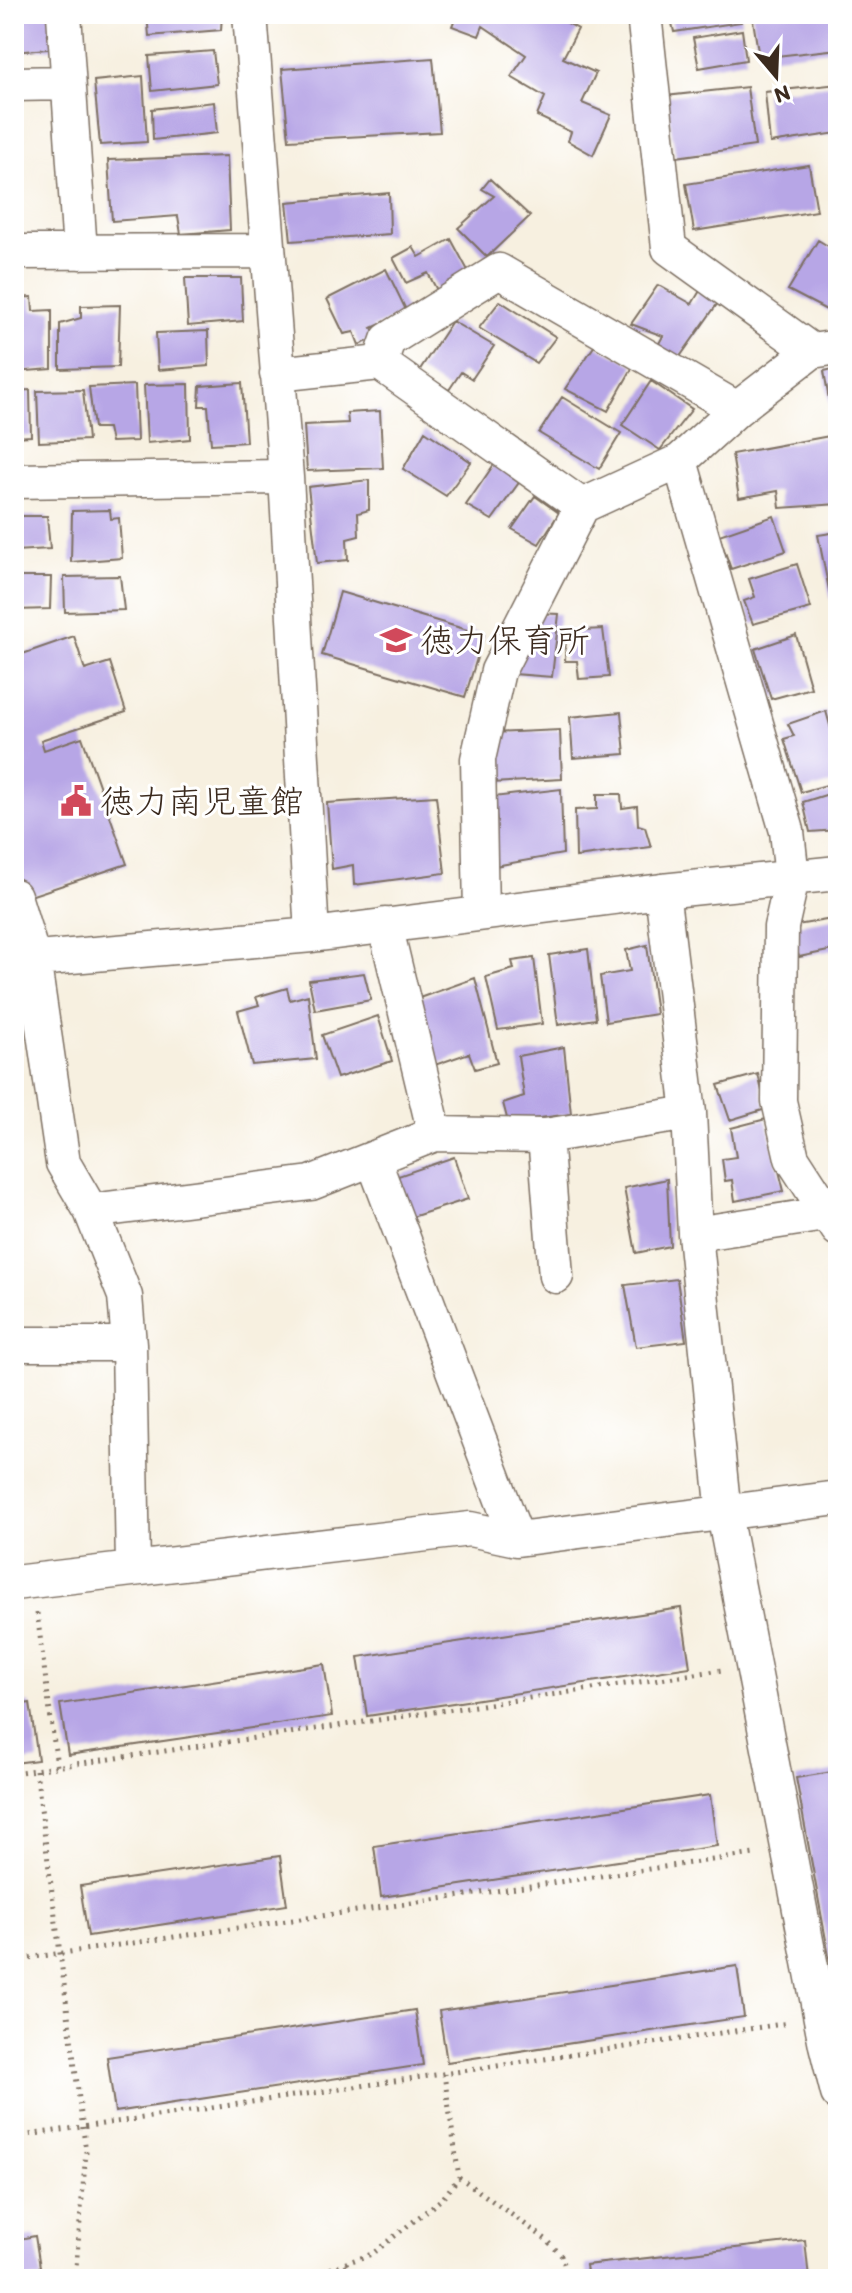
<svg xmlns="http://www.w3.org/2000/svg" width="852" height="2293" font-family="Itim,'Klee One',sans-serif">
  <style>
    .building { fill: #b7a6e6 }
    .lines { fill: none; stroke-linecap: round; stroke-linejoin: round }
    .minor-casing { stroke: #7d6f62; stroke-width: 37 }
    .path { stroke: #7d6f62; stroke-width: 5; stroke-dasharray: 2 6; stroke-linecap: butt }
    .minor { stroke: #fff; stroke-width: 34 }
    .labels { text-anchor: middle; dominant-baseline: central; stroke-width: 6; stroke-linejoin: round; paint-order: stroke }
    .poi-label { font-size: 34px; fill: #3b2a1e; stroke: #fff; text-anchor: start }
  </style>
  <rect width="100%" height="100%" fill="#fff"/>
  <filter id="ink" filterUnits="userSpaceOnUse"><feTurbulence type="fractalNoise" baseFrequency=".0125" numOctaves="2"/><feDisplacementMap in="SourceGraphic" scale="16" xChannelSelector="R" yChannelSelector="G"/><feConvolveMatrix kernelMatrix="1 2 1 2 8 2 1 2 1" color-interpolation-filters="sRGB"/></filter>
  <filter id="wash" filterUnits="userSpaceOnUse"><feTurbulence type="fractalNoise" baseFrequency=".006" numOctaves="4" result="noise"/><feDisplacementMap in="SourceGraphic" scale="32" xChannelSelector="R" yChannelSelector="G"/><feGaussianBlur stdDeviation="1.8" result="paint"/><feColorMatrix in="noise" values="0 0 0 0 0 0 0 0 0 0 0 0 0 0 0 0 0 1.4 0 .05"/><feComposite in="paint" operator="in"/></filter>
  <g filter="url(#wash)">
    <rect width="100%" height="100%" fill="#f7f0e0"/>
    <g id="blocks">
      <path class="building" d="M14 14H53L58 48 14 52Z
        M147 14H222L221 30 149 36Z
        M457 14H551L578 29 563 58 596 73 582 103 611 115 593 155 568 141 571 132 537 116 545 97 511 77 526 55 483 26 479 36 452 26Z
        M670 14H740L741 22 674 32Z
        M752 14H833L838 49 759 58Z
        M742 30 746 60 699 68 693 38Z
        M213 51 217 84 152 91 149 56Z
        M433 58 440 132 289 140 282 69Z
        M143 76 147 142 100 145 94 81Z
        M838 84V133L770 143 765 92Z
        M747 87 755 146 676 157 666 96Z
        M214 102 217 133 153 140 152 109Z
        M227 156 230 230 181 234 178 216 112 221 108 160Z
        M809 165 817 211 694 231 686 184Z
        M490 179 530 216 487 257 458 228 494 196 482 189Z
        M389 193 390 234 291 241 287 202Z
        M451 239 472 278 440 296 428 273 406 283 393 258 413 247 419 257Z
        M818 240 838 252V316L788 290Z
        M386 269 407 312 372 328 378 337 359 345 354 332 344 334 327 299Z
        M185 278H241L243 321 188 326Z
        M658 285 692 304 701 289 720 300 679 358 657 347 663 336 631 324Z
        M32 297 33 311 52 310V369L14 372V298Z
        M500 301 556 337 536 363 479 328Z
        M120 305 118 367 60 369V324L81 318V306Z
        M452 321 494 346 472 379 461 372 449 390 419 371Z
        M208 331 209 366 158 370 156 333Z
        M595 345 634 365 608 411 565 389Z
        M838 368V504L780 508 778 491 739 498 732 454 835 435 824 371Z
        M651 381 692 409 660 450 622 425Z
        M242 383 246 442 211 444 208 406H199L200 386Z
        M189 384 190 439 147 443 144 385Z
        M135 385 137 441 111 442 108 428H94L89 387Z
        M30 390 31 436 14 437V391Z
        M83 390 88 440 39 442 37 391Z
        M562 397 621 433 599 469 539 433Z
        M380 411 383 468 307 471 304 425 348 423 347 413Z
        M425 431 471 462 446 496 403 469Z
        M497 460 523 477 492 520 466 505Z
        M369 480V510L358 513 359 536 347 539 348 560 317 563 308 487Z
        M535 496 559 513 539 544 512 529Z
        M14 504H18V516H47L50 549 14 551Z
        M110 510 111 519 119 518 122 558 71 562 72 511Z
        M774 516 786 551 731 569 719 535Z
        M838 532V599L831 600 818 535Z
        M797 564 811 608 753 624 744 601 755 597 749 579Z
        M120 576 124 610 65 612 64 577Z
        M14 577H51L50 609 14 610Z
        M340 592 484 635 465 697 322 655Z
        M534 613 559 614 552 677 514 674Z
        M603 629 609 677 579 679 577 661H565L566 631Z
        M796 635 811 688 771 699 755 649Z
        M74 636 85 670 110 662 126 712 41 740 44 750 82 737 127 864 24 898 14 863V657Z
        M826 711 838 754V782L801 792 784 739 794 736 788 724Z
        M621 712 625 754 573 758 570 717Z
        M560 730 562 779 491 783 492 733Z
        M561 789 563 854 489 867 487 822 497 820 493 797Z
        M838 791V830L810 832 803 802Z
        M597 794H621L622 808 637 806 638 825 645 827 651 847 576 857 575 810 597 809Z
        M436 796 445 873 354 885 353 865 332 869 327 803Z
        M838 918V949L799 957 791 926Z
        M647 945 656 1014 606 1022 600 976 630 971 626 950Z
        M588 949 596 1019 558 1025 549 955Z
        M534 958 542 1024 498 1030 486 977 514 969 512 961Z
        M364 973 371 1000 315 1010 309 980Z
        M475 978 497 1063 475 1069 469 1053 429 1067 411 1001Z
        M287 988 290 1000 308 995 316 1059 252 1065 238 1011 259 1005 256 997Z
        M378 1016 392 1061 337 1078 322 1035Z
        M564 1047 571 1114 508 1122 503 1103 524 1096 518 1056Z
        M758 1074 766 1109 730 1120 718 1085Z
        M766 1119 784 1191 735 1201 732 1180 725 1181 722 1159 736 1157 731 1128Z
        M454 1157 468 1199 412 1217 398 1176Z
        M667 1179 670 1246 636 1253 624 1188Z
        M677 1279 686 1341 636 1347 625 1285Z
        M681 1608 690 1667 367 1716 358 1657Z
        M324 1664 332 1716 68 1755 60 1704Z
        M30 1703 38 1760 14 1763V1706Z
        M838 1771V1966L831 1967 796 1778Z
        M710 1795 717 1846 381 1897 374 1846Z
        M280 1856 287 1905 88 1936 80 1886Z
        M737 1966 744 2017 447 2062 439 2011Z
        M415 2010 423 2065 115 2112 107 2057Z
        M35 2236 42 2279H14V2240Z
        M805 2240 809 2279H588L586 2265Z"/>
    </g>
  </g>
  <g filter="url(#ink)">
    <use href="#blocks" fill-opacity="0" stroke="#7d6f62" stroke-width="2"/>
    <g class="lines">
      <defs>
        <path id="minor" d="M64 14 80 252
          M250 14 286 477 312 935
          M644 14 669 248 812 351
          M14 84 68 83
          M14 252 267 251
          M380 363 388 340 499 271 737 409
          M277 374 380 363 582 506 680 461 737 409 812 351 838 347
          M680 461 787 831 792 878 781 927 779 1101 792 1158 838 1229
          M14 481 286 477
          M662 891 689 1113 695 1234 724 1514 826 2045 838 2093
          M14 896 33 958 63 1163 91 1211 125 1296 129 1344 133 1568
          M481 913 478 759 498 671 582 506
          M385 925 435 1134
          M14 961 312 935 662 891 838 873
          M545 1136 556 1276
          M373 1159 517 1539
          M91 1211 311 1183 435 1134 545 1136 689 1113
          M695 1234 838 1212
          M14 1344H129
          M14 1583 470 1529 517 1539 838 1498"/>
      </defs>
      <use href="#minor" class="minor-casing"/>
      <path class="path" d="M37 1613 57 1766
        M36 1770 86 2152 75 2279
        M14 1773 722 1670
        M14 1960 754 1854
        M14 2137 789 2023
        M459 2177 547 2240 561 2255 569 2279
        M346 2263 354 2279
        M300 2279 372 2254 443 2198 459 2177 444 2074"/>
      <use href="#minor" class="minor"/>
    </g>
  </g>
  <defs>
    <symbol id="school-bare" viewBox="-9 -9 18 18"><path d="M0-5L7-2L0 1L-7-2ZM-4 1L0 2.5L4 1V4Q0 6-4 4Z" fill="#d1495b" stroke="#fff" stroke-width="2.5" paint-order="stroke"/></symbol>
    <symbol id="civic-bare" viewBox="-9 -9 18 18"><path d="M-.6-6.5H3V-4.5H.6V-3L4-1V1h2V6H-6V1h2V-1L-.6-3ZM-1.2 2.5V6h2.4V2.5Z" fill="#d1495b" stroke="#fff" stroke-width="2.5" paint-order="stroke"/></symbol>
  </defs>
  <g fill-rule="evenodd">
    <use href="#school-bare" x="374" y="618" width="44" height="44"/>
    <use href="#civic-bare" x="54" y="779" width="44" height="44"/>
  </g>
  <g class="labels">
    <g class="poi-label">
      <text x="420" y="640">徳力保育所</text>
      <text x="100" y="801">徳力南児童館</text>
    </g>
  </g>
  <rect width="852" height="2293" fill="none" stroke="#fff" stroke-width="48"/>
  <g transform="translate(776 76) rotate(161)" stroke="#ffffff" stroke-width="6" paint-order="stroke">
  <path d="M0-6L14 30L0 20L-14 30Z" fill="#3b2a1e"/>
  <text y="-12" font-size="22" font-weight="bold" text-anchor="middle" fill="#3b2a1e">N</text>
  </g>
</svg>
